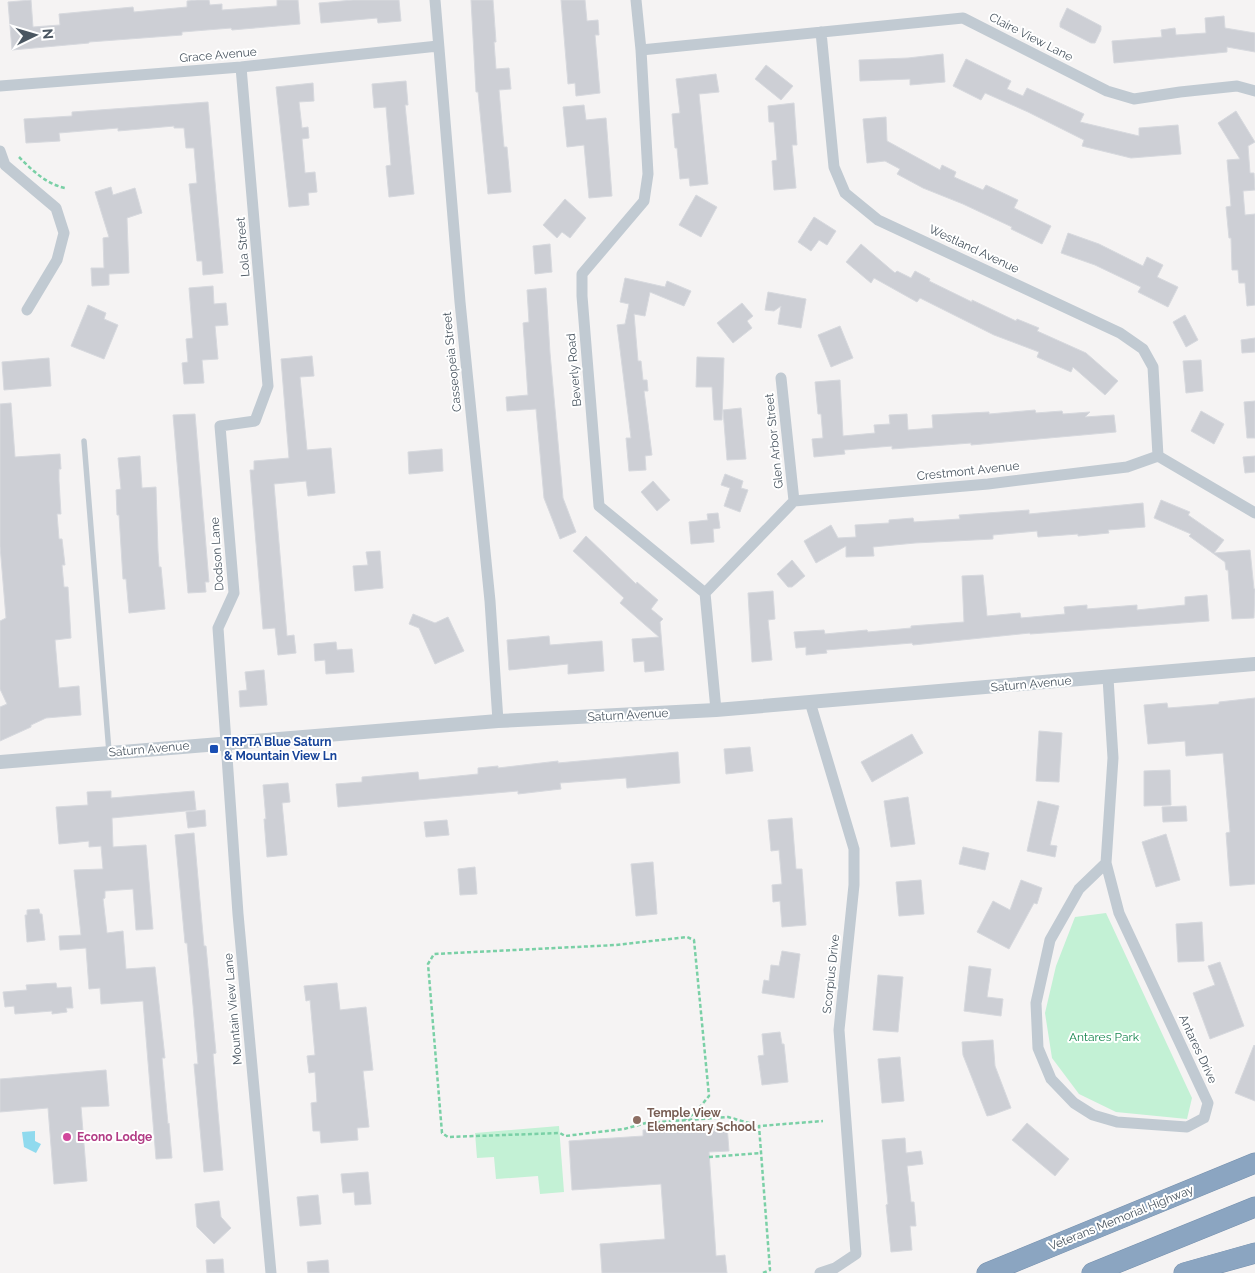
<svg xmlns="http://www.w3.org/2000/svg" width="1255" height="1273" font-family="Raleway,sans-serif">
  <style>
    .green { fill: #c3f1d5 }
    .water { fill: #90daee }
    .building { fill: #cdcfd5; stroke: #d7d9de }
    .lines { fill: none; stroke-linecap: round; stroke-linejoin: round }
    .motorway-casing { stroke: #7690ad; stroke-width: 21 }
    .path { stroke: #7ad0a6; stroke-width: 2.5; stroke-dasharray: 4 2.5; stroke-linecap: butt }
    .service { stroke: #c1cad2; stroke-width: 5.5 }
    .minor { stroke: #c1cad2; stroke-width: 11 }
    .tertiary { stroke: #c1cad2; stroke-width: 14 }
    .motorway { stroke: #8ba5c1; stroke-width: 20 }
    .transit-dot { fill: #1a4fb4; stroke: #fff; stroke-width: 2 }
    .education-dot { fill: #8d6e63; stroke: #fff; stroke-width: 2 }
    .hotel-dot { fill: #d1479c; stroke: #fff; stroke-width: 2 }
    .labels { text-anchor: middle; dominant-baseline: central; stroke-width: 4; stroke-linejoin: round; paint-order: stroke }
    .street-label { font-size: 12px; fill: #4a5661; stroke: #fff }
    .transit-label { font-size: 12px; font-weight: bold; fill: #164399; stroke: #fff; text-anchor: start }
    .park-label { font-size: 12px; fill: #17864f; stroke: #fff }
    .education-label { font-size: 12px; font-weight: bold; fill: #785e54; stroke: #fff; text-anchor: start }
    .hotel-label { font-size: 12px; font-weight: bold; fill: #b23c85; stroke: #fff; text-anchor: start }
  </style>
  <rect width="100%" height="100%" fill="#f5f3f3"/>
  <path class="green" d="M1106 913 1192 1098 1187 1119 1116 1112 1079 1094 1052 1058 1045 1013 1056 966 1075 917Z
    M559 1126 564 1192 540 1194 538 1176 496 1179 494 1157 477 1158 475 1133Z"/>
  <path class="water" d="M35 1131V1141L41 1144 36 1153 24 1147 22 1132Z"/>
  <path class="building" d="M31 0 33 27 60 25 59 14 133 7 134 12 187 7V1L197 0H209L210 5 222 4V10L277 6V0H298L300 24 232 30 231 28 182 32V35L89 42V43L12 50 8 2Z
    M353 0H399L401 21 378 23 377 18 321 23 319 3Z
    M471 0H493L496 42H494L496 69 509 68 511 89 499 90 504 147H507L511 192 488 194 478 92H476Z
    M561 0H585L587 21 598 20 599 35H595L600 93 576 96 575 83 568 84Z
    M1067 8 1101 26V30L1095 43H1091L1060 27V23Z
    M1224 16 1225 28 1255 33V52L1227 47V52L1114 63 1112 41 1162 37 1161 30 1175 28 1176 35 1206 33 1205 18Z
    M943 54 945 82 910 85V79L860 81 859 60 908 58Z
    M966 59 1011 81 1007 89 1023 96 1027 88 1084 114 1080 122 1139 136V128L1178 125 1181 154 1131 158 1082 146 1084 140 1028 112 985 93 981 100 953 86Z
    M766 65 793 86 781 100 755 79Z
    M716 74 719 92 699 94 708 184 690 186 689 178 680 179 677 148H675L672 114 680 113 676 79Z
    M406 81 408 105H405L414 194 389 197 386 166 391 165 386 107 374 108 372 84Z
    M313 83 314 101 299 102 302 128 308 127 309 138 302 139 305 173 315 172 317 192 308 193 309 205 289 207 276 87Z
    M208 102 223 273 203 275 202 261H197L189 184 197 183 194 148H186L184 128H174V126L118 131V128L59 133 60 141 26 143 24 119 72 116V112Z
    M794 103 797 145H792L796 188 774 190 772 161 777 160 774 122H769L768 106Z
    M584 105 586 120 606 118 612 196 589 198 584 145 567 147 563 107Z
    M1236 111 1255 142 1248 146 1250 173H1254L1255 190 1243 191 1245 215 1255 214V305L1247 306 1245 283H1239L1238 270H1232L1231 238H1229L1226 207 1231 206 1227 160 1240 159 1218 123Z
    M886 117 887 141 940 170 942 165 956 172 954 177 983 190 986 185 1018 200 1014 208 1051 226 1042 244 1011 229 1012 227 963 204 923 188 897 174 900 169 885 161 867 163 863 119Z
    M111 187 113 195 135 188 142 213 127 218 129 273 109 274V285L92 286 91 268H104L103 238 109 237 95 192Z
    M696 195 717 207 701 237 679 225Z
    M565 199 586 218 570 238 562 232 557 238 543 225Z
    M814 217 836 231 827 245 819 240 811 251 798 242Z
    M1068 233 1099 244 1143 266 1147 257 1163 265 1157 277 1178 287 1168 307 1138 292 1141 287 1095 265 1061 253Z
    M550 244 552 272 535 274 533 246Z
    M861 244 895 273 897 271 911 278 915 271 930 279 929 281 972 302V300L1016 321 1017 319 1039 328 1037 331 1086 353 1118 381 1105 395 1073 367 1071 372 1037 357 1039 352 994 335 920 298 917 302 874 278 871 283 846 262Z
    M625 278 665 287 667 281 691 291 684 306 650 292 645 316 634 314 638 361H641L643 380H647L648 391H644L652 455 645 456 646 470 629 471 626 438H631L617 325 625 324 629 304 620 302Z
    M213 286 214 304 226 303 228 325 215 326 218 359 202 360 204 383 184 384 182 363 188 362 186 339 193 338 189 288Z
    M546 288 550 353 563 498 576 532 560 539 544 498 536 409 507 411 506 397 528 395 523 323 529 322 527 290Z
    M768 292 806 299 801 328 778 324 781 306 774 311 765 310Z
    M742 303 753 316 747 321 752 328 733 343 717 323Z
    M88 305 106 313 104 319 118 325 104 359 71 346Z
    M1185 315 1198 340 1186 347 1173 322Z
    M840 326 853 358 831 367 818 335Z
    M1255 338V352L1242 353 1241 340Z
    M312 356 314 376 300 377 307 450 331 448 335 493 308 496 306 481 274 484 287 636 294 635 296 653 278 655 275 628 263 629 250 470H254V461L289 458 281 359Z
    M697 357 724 358 722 420H714L712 387H696Z
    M49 358 51 386 4 390 2 362Z
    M1201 360 1203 391 1186 393 1183 361Z
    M840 380 843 436 875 433 874 425 890 424 889 415 907 414 908 430 933 428 932 415 989 412V414L1035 410 1036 413 1062 411 1063 414 1090 412 1085 417 1114 415 1116 432 971 445V443L892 449V446L844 450 845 454 814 457 812 439 823 438 821 414H818L815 382Z
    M1255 401V438H1247L1244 402Z
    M11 403 15 457 60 454 61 469H59V481L61 514H57L59 539H62L65 565H62L64 587H68L71 638 55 640 59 688 79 686 81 715 46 718 31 725V727L0 741V707L7 704 0 689V621L6 618 0 546V404Z
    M741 408 746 459 727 460 723 410Z
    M1201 411 1224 424 1214 444 1191 431Z
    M195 414 209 582H205L206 592 188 593 173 415Z
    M442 449 443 471 409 474 408 452Z
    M140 456 142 488 156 487 158 551 159 567H161L165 609 129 613 126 579H123L119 515H117L116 490 121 489 118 458Z
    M1255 456V472L1245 473 1243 457Z
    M725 474 743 481 741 488 748 490 740 512 724 506 730 488 721 485Z
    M653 481 670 500 657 511 641 492Z
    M1161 500 1190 512 1188 515 1224 540 1214 553 1250 550 1254 589H1255L1254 618 1232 619 1228 570H1226L1225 562 1189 536 1191 534 1154 518Z
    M1143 503 1145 527 1108 530 1109 533 1078 536V534L1038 537 1037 531 993 535V539L915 543 873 547 874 556 846 557V546L816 563 804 541 831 525 838 538 856 537 855 525 889 523V520L913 518 914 522 960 519 959 515 1029 510V514Z
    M718 513 720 528 713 529 714 542 691 544 689 522 708 520 707 514Z
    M586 536 636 584 637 582 658 600 651 609 663 619 660 622 664 670 645 672 644 661 634 662 632 639 659 637 620 603 624 598 573 551Z
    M380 551 383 588 355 591 353 566 368 565 366 552Z
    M792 560 805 576 792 587H788L777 574Z
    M983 575 987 616 1020 613 1021 618 1065 614 1064 607 1087 605V609L1137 605V610L1185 605V597L1207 595 1209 621 1030 634V633L913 645 912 643 826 650 827 653 806 655V647L796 648 794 632 824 630 825 634 867 630 868 632 911 628V626L964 622 962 576Z
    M773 591 775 619 768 620 772 660 752 662 748 593Z
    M413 614 435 623 448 617 464 651 435 664 419 628 409 624Z
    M549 636 550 645 602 641 604 671 568 674V664L509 670 507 640Z
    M336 642 337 650 352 649 354 672 326 674 325 660 315 661 314 644Z
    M264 670 267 705 240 707 239 691 247 690 245 672Z
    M1255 698V884L1230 886 1226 833 1230 832 1223 753 1186 756 1185 741 1148 744 1144 705 1167 703 1168 708 1219 704V702Z
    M1039 731 1062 733 1059 782 1036 781Z
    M912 734 923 753 872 782 861 762Z
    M750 747 753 771 726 774 724 749Z
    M678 752 680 783 627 788 626 778 560 783 561 789 518 794V791L338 807 336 784 362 782V777L418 772 419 780 478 774V768L498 766V768L558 761V763Z
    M1170 770 1171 805 1144 806V771Z
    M288 783 290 802 282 803 287 855 267 857 264 819H266L263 785Z
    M111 791V798L194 791 196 810 112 818 113 847 146 845 153 929 136 930 133 889 105 891V898L103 899 107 933 123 931 126 969 155 967 165 1058H162L168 1124 169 1123 172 1158 156 1159 143 1001 101 1004 100 988 89 989 86 948 60 950 59 936 81 935 74 870 103 869 101 846 89 847V841L59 844 56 807 88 805 87 792Z
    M908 797 915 844 891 847 884 801Z
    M1038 801 1059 806 1050 845 1057 846 1055 857 1027 851Z
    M1186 806 1187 821 1163 822 1162 807Z
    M205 810 206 826 188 828 186 812Z
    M792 818 796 869H802L806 925 782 927 780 901 773 902 772 885 782 884 779 850 771 851 768 820Z
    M447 820 449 835 426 837 424 822Z
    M194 833 204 946H206L216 1053 213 1054 223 1170 204 1172 194 1064H198L193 1005 187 943H185L175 835Z
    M1166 834 1180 880 1156 887 1142 842Z
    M963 847 989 853 985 870 959 864Z
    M653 862 657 914 636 916 631 864Z
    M475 867 477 894 460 895 458 869Z
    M921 880 924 914 899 916 896 882Z
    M1021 880 1042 888 1037 904 1034 903 1009 949 977 932 993 901 1010 910Z
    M39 909 40 914H42L45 940 27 942 25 915H27V910Z
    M1202 922 1204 961 1178 962 1176 924Z
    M782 951 800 954 794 998 762 993 764 980 769 981 771 965 779 966Z
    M1220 962 1244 1026 1210 1039 1193 993 1215 985 1208 966Z
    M969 966 991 969 987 997 1003 999 1001 1016 964 1011Z
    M878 975 903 977 898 1032 873 1030Z
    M56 983 57 988 71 987 73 1008H66L67 1012 52 1014V1011L15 1014 14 1006 5 1007 3 992 27 990 26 985Z
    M337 983 340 1010 366 1007 373 1070 363 1071 369 1127 357 1128 358 1140 321 1143 320 1131H313L311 1103 317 1102 315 1072 309 1073 307 1056 315 1055 310 1000 306 1001 304 986Z
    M780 1032 782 1044H784L788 1082 762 1085 758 1056 764 1055 762 1034Z
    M993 1040 995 1066 1011 1108 992 1115 987 1116 963 1055 962 1042Z
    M1254 1045 1255 1046V1101L1235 1093Z
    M900 1057 904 1101 882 1103 878 1059Z
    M106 1070 109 1106 81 1107 87 1181 54 1184 48 1108 0 1112V1079Z
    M1027 1123 1069 1159 1055 1176 1012 1140Z
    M727 1125 729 1151 709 1152 716 1256 725 1255 727 1273H602L600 1244 665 1239 661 1184 572 1190 569 1141 643 1136V1130Z
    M905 1138 906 1153 921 1151 923 1164 907 1166 911 1202H914L916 1226H910L912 1250 891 1252 886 1205 888 1204 882 1140Z
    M368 1172 371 1204 355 1205 354 1192 343 1193 341 1174Z
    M318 1195 321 1224 300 1226 297 1197Z
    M219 1201 221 1217 231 1228 214 1244 197 1227 195 1204Z
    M223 1259 224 1273H207L206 1260Z
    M328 1260 329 1273H308L307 1262Z"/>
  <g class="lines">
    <defs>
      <path id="motorway" d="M987 1273 1255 1163
        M1092 1273 1255 1207
        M1184 1273 1255 1253"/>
    </defs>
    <use href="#motorway" class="motorway-casing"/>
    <path class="path" d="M19 157C32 170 46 184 65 188
      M684 1120 695 1113 709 1096 694 940 687 937 616 945 434 954 428 964 442 1133 448 1137 560 1133 565 1136 624 1129 646 1123 728 1117 759 1126
      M709 1157 760 1153
      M763 1273 770 1270 759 1126 823 1121"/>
    <path class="service" d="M84 441 109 752"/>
    <path class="minor" d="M435 0 460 302 490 601 498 721
      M636 0 641 50 648 174 644 201 582 274V296L599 506 705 593 716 710
      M821 32 834 167 845 193 878 220 1120 333 1143 349 1153 367 1158 456
      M641 50 963 18 1107 91 1134 99 1180 92 1237 86 1255 91
      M241 67 268 386 255 421 220 426 234 593 218 628 238 914 271 1273
      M0 86 241 67 438 46
      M0 151 5 165 56 208 64 233 57 260 27 310
      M781 378 794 501
      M1158 456 1255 513
      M705 593 794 501 988 484 1127 467 1158 456
      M810 702 854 849V885L839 1030 856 1254 835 1268 820 1273
      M1106 863 1119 913 1208 1103 1204 1118 1187 1127 1117 1122 1093 1115 1074 1103 1051 1079 1038 1048 1036 1003 1050 940 1079 889Z
      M1106 863 1113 758 1108 678"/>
    <path class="tertiary" d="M0 762 498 721 716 710 1255 664"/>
    <use href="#motorway" class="motorway"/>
  </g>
  <rect class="transit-dot" x="209" y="744" width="10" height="10" rx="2.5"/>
  <circle class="education-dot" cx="637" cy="1120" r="5"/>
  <circle class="hotel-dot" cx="67" cy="1137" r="5"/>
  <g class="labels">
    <g class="street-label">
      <text transform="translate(1031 37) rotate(27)">Claire View Lane</text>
      <text transform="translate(218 55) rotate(-5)">Grace Avenue</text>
      <text transform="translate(243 247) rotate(-95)">Lola Street</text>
      <text transform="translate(974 249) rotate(25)">Westland Avenue</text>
      <text transform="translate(452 362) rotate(-96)">Casseopeia Street</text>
      <text transform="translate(574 370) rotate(-95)">Beverly Road</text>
      <text transform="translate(774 441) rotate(-96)">Glen Arbor Street</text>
      <text transform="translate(968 471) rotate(-6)">Crestmont Avenue</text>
      <text transform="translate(217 554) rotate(-94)">Dodson Lane</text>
      <text transform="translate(1031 684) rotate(-5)">Saturn Avenue</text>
      <text transform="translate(628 715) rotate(-3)">Saturn Avenue</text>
      <text transform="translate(149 749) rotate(-5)">Saturn Avenue</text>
      <text transform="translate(831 974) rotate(-84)">Scorpius Drive</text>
      <text transform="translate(233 1009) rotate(-95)">Mountain View Lane</text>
      <text transform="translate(1198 1049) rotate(65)">Antares Drive</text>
      <text transform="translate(1121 1218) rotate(-22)">Veterans Memorial Highway</text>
    </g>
    <g class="transit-label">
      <text x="224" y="742">TRPTA Blue Saturn<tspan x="224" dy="14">&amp; Mountain View Ln</tspan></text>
    </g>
    <g class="park-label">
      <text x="1104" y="1037">Antares Park</text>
    </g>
    <g class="education-label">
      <text x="647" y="1113">Temple View<tspan x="647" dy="14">Elementary School</tspan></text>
    </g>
    <g class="hotel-label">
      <text x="77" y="1137">Econo Lodge</text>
    </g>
  </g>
  <g transform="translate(35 35) rotate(85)" stroke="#ffffff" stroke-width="4" paint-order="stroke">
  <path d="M0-4L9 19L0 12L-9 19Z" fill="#4a5661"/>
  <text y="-8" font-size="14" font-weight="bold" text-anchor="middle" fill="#4a5661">N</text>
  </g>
</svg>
